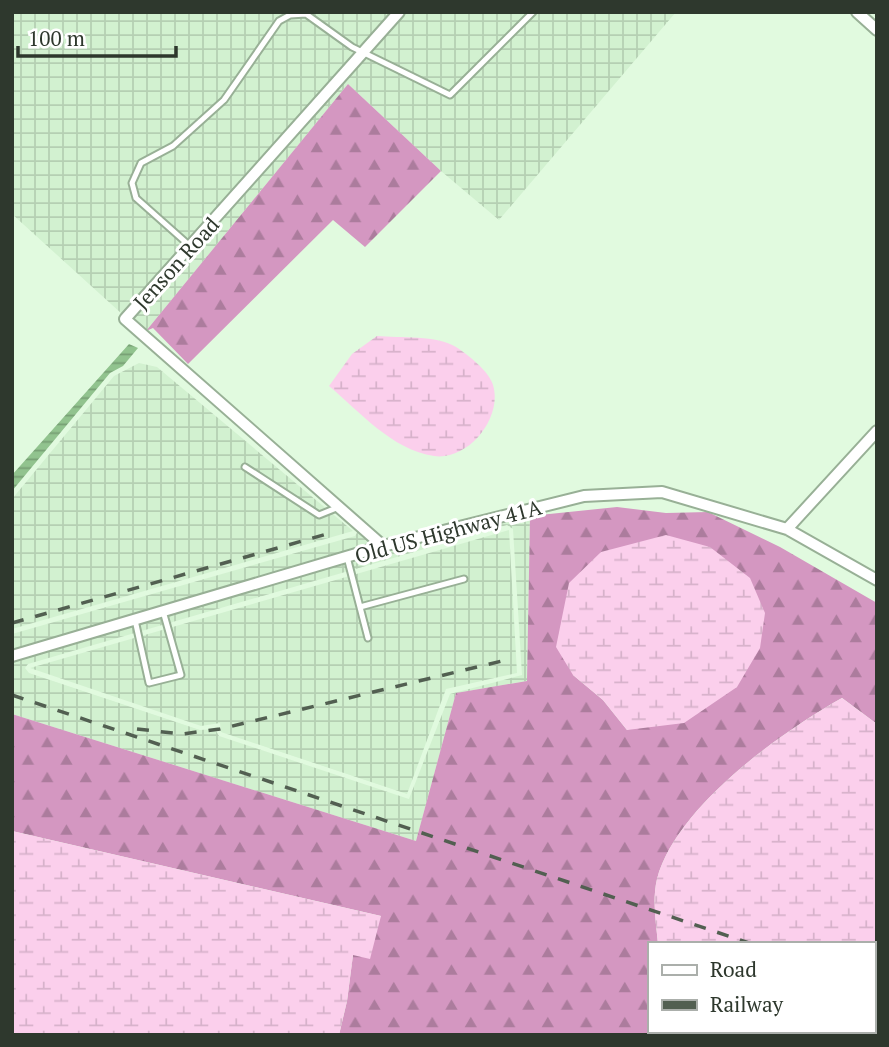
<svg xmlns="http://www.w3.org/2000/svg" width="889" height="1047" font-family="'PT Serif',serif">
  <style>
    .industrial { fill: url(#industrial-grid); fill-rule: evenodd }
    .forest { fill: url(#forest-firs); fill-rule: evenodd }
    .wetland { fill: url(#wetland-marsh) }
    .water { fill: url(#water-rules) }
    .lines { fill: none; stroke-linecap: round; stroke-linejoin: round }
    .lane-casing { stroke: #98b096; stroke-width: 9 }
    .street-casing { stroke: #98b096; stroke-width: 14 }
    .lane { stroke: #fff; stroke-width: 5 }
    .street { stroke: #fff; stroke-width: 10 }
    .rail { stroke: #525f51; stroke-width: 3.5; stroke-dasharray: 12 12; stroke-linecap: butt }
    .labels { text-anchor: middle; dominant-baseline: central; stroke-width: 6; stroke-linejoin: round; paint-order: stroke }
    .street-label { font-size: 21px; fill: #2e382d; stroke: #fff }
  </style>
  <defs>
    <pattern id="industrial-grid" width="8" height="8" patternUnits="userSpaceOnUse" patternTransform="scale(1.75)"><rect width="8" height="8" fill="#d2f1d0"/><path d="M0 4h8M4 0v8" fill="none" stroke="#b5cfb3"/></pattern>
    <pattern id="forest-firs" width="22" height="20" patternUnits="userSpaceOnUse" patternTransform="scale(1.75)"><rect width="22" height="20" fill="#d497c1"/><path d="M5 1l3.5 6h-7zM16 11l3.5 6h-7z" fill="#ac7c9d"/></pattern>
    <pattern id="wetland-marsh" width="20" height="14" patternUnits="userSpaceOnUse" patternTransform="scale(1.75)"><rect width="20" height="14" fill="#fbcfec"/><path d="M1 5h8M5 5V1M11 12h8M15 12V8" fill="none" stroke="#d7b2cb"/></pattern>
    <pattern id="water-rules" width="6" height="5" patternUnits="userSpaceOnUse" patternTransform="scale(1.75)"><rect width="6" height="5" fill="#91c38e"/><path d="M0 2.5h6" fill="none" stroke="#779f74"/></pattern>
  </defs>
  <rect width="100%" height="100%" fill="#e1fadf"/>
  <path class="industrial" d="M12 12H391L122 314 12 214Z
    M407 12H676L499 220 441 171 348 84 146 331 133 319Z
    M139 363 157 367 353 531 12 629V499L114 376Z
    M530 516 527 681 456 693 416 841 12 714V662L382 553ZM507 525 513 529 522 675 450 694 409 799 219 736 215 729 200 730 29 673 25 668 28 664Z
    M509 530 517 673 446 689 407 794 221 732 220 723 201 726 30 668Z
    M358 531 372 544 12 650V634L355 536Z"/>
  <path class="forest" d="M348 84 441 171 365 247 333 220 188 364 153 328 146 331Z
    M617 507 666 513 708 512 780 547 877 603V724L842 698C780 733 676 807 657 879 652 901 656 922 658 944H649V1031H695L698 1035H339L347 1001 353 955 381 916 12 831V714L416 841 456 693 527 681 530 516ZM573 675 737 687 627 730 603 700Z"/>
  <path class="wetland" d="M377 336C400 338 437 335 456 347 468 355 489 371 493 385 503 418 468 461 434 456 392 450 359 411 329 386L352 354Z
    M666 535 710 547 750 578 765 613 760 648 737 687 684 723 627 730 603 700 573 675 556 647 569 583 601 552Z
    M842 698 877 724V1035H698L695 1031H873V944H658C656 922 652 901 657 879 676 807 780 733 842 698Z
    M12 831 381 916 370 959 353 955 347 1001 339 1035H12Z"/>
  <path class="water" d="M129 344 138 348 123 366 110 373 12 491V475Z"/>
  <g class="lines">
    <defs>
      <path id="lane" d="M190 246 136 198 132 183 141 163 173 146 224 100 279 21 290 15 306 14 352 47 450 95 533 12
        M245 467 319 515 339 507
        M347 557 368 638
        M360 607 464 579
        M135 620 149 683 181 675 163 611"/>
      <path id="street" d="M857 12 877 30
        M787 529 877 431
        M383 546 125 319 399 12
        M12 656 383 546 584 496 662 492 787 529 877 580"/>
    </defs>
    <use href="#lane" class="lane-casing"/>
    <use href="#street" class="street-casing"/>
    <use href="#lane" class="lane"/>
    <use href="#street" class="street"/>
    <path class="rail" d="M12 623 327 534
      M12 695 752 944
      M137 729 182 734 220 729 506 660
      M873 985 877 986"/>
  </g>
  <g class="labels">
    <g class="street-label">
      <text transform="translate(176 263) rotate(-48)">Jenson Road</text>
      <text transform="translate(448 531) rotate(-15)">Old US Highway 41A</text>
    </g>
  </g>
  <rect width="889" height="1047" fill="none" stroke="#2e382d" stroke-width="28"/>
  <rect x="648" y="942" width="228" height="91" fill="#ffffff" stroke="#abafab" stroke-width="2"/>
  <rect x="662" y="965" width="35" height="10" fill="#ffffff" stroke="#abafab" stroke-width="2"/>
  <text x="710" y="977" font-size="21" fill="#2e382d">Road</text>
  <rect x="662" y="1000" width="35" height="10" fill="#525f51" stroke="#abafab" stroke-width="2"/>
  <text x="710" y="1012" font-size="21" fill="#2e382d">Railway</text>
  <path d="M18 46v10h158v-10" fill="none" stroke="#2e382d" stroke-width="3.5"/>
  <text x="28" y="46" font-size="21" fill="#2e382d" stroke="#ffffff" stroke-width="5" paint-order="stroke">100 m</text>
</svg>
